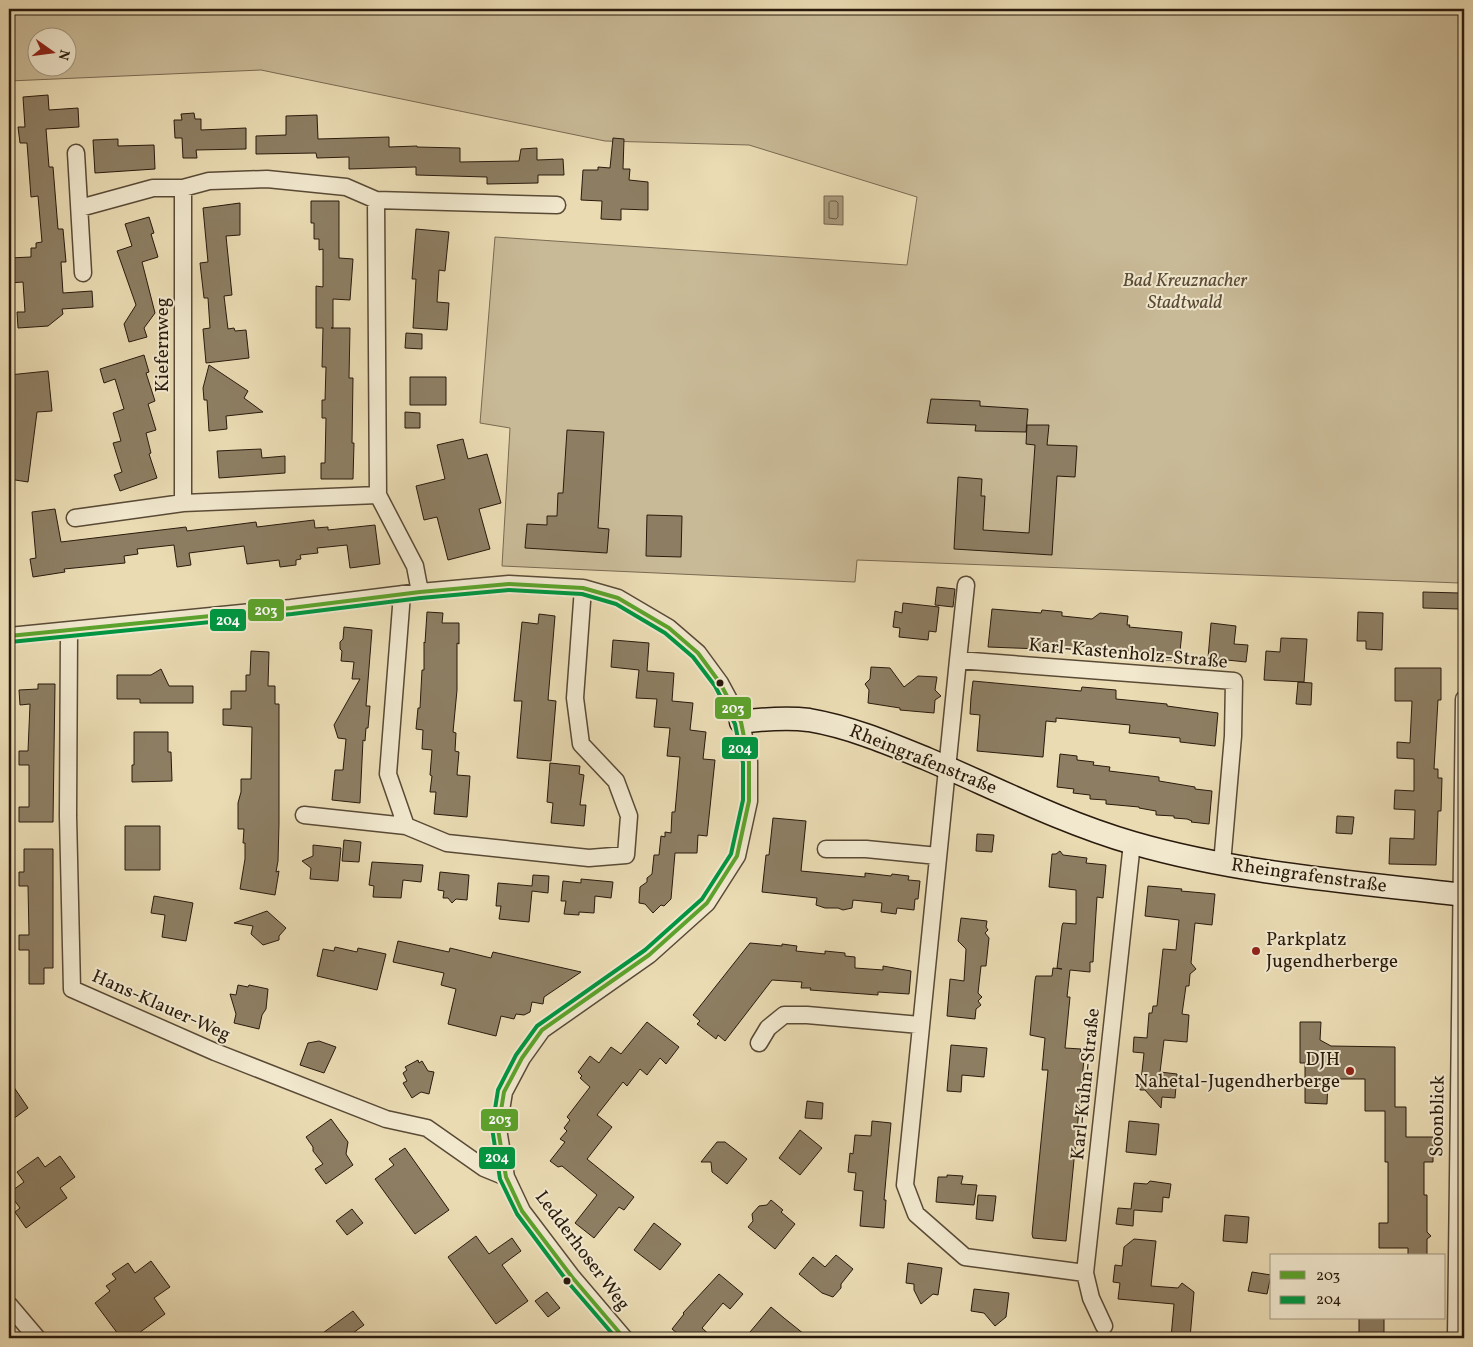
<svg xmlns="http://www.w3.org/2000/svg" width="1473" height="1347" font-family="Vollkorn,serif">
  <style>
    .green { fill: #c9ba97; stroke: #796a52; fill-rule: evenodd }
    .water { fill: #a8997a; stroke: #75664e }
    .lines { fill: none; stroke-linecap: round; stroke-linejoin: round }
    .shore { stroke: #685a43; stroke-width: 1 }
    .building { fill: #8d7e63; stroke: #291a0c }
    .street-casing { stroke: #594a36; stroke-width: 19 }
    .secondary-casing { stroke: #291a0c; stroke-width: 25 }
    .street { stroke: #f1e8ce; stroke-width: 16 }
    .secondary { stroke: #f1e8ce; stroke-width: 22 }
    .bus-1-casing { stroke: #f1e8ce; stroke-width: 8 }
    .bus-2-casing { stroke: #f1e8ce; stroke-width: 8 }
    .bus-1 { stroke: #5ca32c; stroke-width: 4 }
    .bus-2 { stroke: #009641; stroke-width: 4 }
    .bus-dot { fill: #291a0c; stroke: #f1e8ce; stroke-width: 2 }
    .poi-dot { fill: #8f2418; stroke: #f1e8ce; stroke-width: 2 }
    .labels { text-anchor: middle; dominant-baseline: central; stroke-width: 4; stroke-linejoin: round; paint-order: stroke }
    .park-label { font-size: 19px; font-style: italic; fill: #594a36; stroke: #f1e8ce }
    .street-label { font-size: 19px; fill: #291a0c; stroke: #f1e8ce }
    .poi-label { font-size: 19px; fill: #291a0c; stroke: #f1e8ce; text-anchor: start }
    .line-badge { stroke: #f1e8ce; stroke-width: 2 }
    .badge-label { font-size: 14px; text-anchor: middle; font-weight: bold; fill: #fff }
  </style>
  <rect width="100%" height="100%" fill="#eadbb3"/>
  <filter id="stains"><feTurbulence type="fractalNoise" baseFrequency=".004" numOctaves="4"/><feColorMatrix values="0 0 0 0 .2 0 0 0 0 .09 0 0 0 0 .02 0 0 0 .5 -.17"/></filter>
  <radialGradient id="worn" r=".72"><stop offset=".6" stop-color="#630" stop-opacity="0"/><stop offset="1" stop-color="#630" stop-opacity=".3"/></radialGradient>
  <path class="green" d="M9 9H1464V550L1459 583 857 560 855 582 502 566 510 428 480 423 495 237 907 265 917 197 749 145 605 141 261 70 9 81ZM38 38H68V68H38Z"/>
  <path class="water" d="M824 196H843V225L824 224Z"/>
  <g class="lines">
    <path class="shore" d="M831 201H836L838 203V217L836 219 829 218V203Z"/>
  </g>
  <path class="building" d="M48 95 49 110 78 108 79 127 46 129 49 167H53L58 229H63L66 262H61L63 293 92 291 93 307 62 309 63 314 48 326 18 328 17 312H25L23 282 9 283V258L31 257V248H36V243L42 242 38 196 31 197 27 143H20L18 127H25L23 97Z
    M194 113 195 119H201V130L246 128V149L196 150 197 158H183L182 138H175L174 120H182L181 114Z
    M317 115 318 139 389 137V147L417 146V147L460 148V162L519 161 521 149 537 148V160L563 159 564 175H538V183L487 184V177L416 175V167L349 169V157L317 158 316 153 256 154V136L286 135V116Z
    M613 138 624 139 623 169H630L629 180 648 182V210L621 209V220L601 219 602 201 581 200 583 170H598V167L610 168Z
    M118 139V146L154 145 155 169 95 173 93 140Z
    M311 201H339V258L353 259 350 300 333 299V328H331H350L349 378H353L352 443H354L353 479H321V463H325L326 418H322V400H325L326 367H322L323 328H316V286L323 287V249L319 250V239H314V223H311Z
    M240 203V235L226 236 232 295 224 296 228 329 234 328 235 331 246 330 249 358 206 363 203 329 210 328 208 298H204L200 263 208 262 203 208Z
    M149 217 154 233 151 234 158 257 142 262 155 313 144 328 147 337 129 342 124 324 136 305 117 251 132 246 125 224Z
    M416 229 449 232 445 271 439 270 437 302 449 303 447 330 413 328 416 279H412Z
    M406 333 422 334V349L405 348Z
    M144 355 149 372 146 373 155 401 148 404 156 430 146 433 151 453 149 454 157 478 120 491 114 475 122 472 113 443 121 441 113 413 124 409 115 379 104 383 100 369Z
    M209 365 248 391 244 398 263 412 226 416 227 429 209 431 207 400H204L203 388Z
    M48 371 52 411 37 412 28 482 9 479V375Z
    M410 377H446V405H410Z
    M931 399 980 401V406L1028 409 1026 432 975 431 976 425 927 423Z
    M405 412 420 413V428H405Z
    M1027 425H1049L1047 445 1077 446 1075 477 1057 476 1052 555 954 549 958 477 982 479 981 496H985L983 530 1029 533 1035 445 1026 444Z
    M567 430 604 432 598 528 609 529 607 553 525 548 527 524 547 525V516H557L558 493H563Z
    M463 439 468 459 487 454 501 503 479 509 490 549 448 560 437 517 424 520 416 486 445 479 437 445Z
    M261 449 262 458 285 456V473L219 478 217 451Z
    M55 509 61 542 186 527 187 531 256 522 257 527 314 520 315 528 328 527V530L375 525 380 564 350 568 347 545 317 548 318 553 300 555 301 559 296 560V565L280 567 279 560 247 564 244 546 189 553 191 565 177 567 174 545 137 549 138 554 124 556 125 563 64 569 65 572 33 577 30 559 36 558 32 512Z
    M647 515 682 516 681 557 646 556Z
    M937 587 955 589 953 607 935 605Z
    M1423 592 1459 593V609L1423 608Z
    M903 603 939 607 936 632 929 631 928 640 899 637 900 628 893 627 895 611 902 613Z
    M992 609 1041 613 1042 610 1062 612V616L1092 619 1100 613 1128 616 1127 625H1130L1129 627 1182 632 1179 661 1153 659 1154 653 1080 646V650L1060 648V651H1048L1041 649 988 647Z
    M427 612 443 613 442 623H459V644L457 643V690L453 732 456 733 455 751 459 752 457 775 470 776 467 817 434 814 436 792H430L432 776 430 775 432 750 422 749 423 730 416 729 418 708H420L422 670H424V642L425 643Z
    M1358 612 1383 613 1382 650 1366 649V641H1357Z
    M539 614 555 616 548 700 556 701 551 761 517 758 522 701H514L522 622 538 624Z
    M1211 623 1236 626 1234 644 1248 645 1246 662 1208 658Z
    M344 627 372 630 366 706H370L368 728H366L365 741 363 740 360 803 332 800 335 770H343L346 739 338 738 334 725 360 679H352L354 662 341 661 342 651 340 649V642L343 639Z
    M1281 638 1307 639 1304 682 1264 680 1266 651 1280 652Z
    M613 640 649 643 647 671 674 673 672 701 693 703 690 730 706 732 703 759 715 760 707 836 698 835 697 853H675L671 899 664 906 661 905 653 913 645 904 639 903 640 887 647 882V878L652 874 654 855H659L661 836 665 837V832L671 833 672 812H675L680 757 667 756 670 728 654 727 657 699 636 698 639 670 611 667Z
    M251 651 269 652 268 686H275V704H279V824L278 861 276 872 279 871 275 895 240 889 245 859V843H243L244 829H238V803L241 792V779H251L252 727 223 725V709H231V691H246V675H250Z
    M871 667 890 668 904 687 918 676 937 677 935 690 941 696 935 700 934 713 900 710V708L868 703 869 690 865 684 870 679Z
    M1395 668H1441V700H1438L1434 769H1438V778H1442L1441 811H1438L1436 865 1389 864 1390 838 1414 839 1415 810 1394 809 1395 790 1414 791V759L1397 758V742L1410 743 1412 701H1395Z
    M161 669 169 686H193V703H140V699H117V675H151Z
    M973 681 1081 691 1082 687 1116 690V699L1167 704V706L1218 713 1215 746 1180 742V738L1129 733 1130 725 1056 718V722L1046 721 1043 757 977 751 980 715 970 714 971 697Z
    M1298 682 1312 683 1311 705 1296 704Z
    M38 684H55L53 822H19V807H29V765H19V751H28L30 704 20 705 19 690 38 689Z
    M134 732H168V752H171L172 781 132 782V765H134Z
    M1060 754 1077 756V760L1094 762 1093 765 1110 767 1109 771 1159 777V781L1195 787V789L1212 791 1209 824 1191 822 1192 821 1187 819 1174 818V816L1156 815V811L1139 808V807L1106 804V800L1090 799V795L1073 793 1074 789 1057 787Z
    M550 763 580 766 579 774 584 775 580 805H586L584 826 551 823 553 803 547 802Z
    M1337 816 1354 817 1352 834 1336 833Z
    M773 818 806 821 801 871 865 877V873L891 876 892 874 909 876 908 880 920 881 918 899H915L914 910 897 908 896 914 881 912 882 903 853 900 852 908 843 910 838 908H825L816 905 817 898 762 892 766 855H769Z
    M125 826H160V870H125Z
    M977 834 994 835 992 852 976 851Z
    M344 840 361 842 359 862 342 861Z
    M313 845 341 848 338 881 310 879 311 868 302 861 313 856Z
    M24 849H53V968H44V984H29V950H19V935H29L28 886H19V872H24Z
    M1060 851 1063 855 1087 858 1086 863 1106 865 1103 898 1097 897 1094 944 1093 962H1090V972L1070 970 1067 997H1070L1065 1048 1081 1049 1079 1059H1084L1066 1241 1033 1238 1032 1234 1048 1070H1042L1045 1038 1030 1035 1035 980 1036 976H1052L1053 968 1062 969 1057 968 1062 926 1063 923 1076 924V890L1049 887 1052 854H1056Z
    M372 862 423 865 421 882 403 880 401 898 373 897 374 886 369 885Z
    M440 872 469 875 467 900 456 899 452 903 448 898H443L444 891 438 890Z
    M533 875 549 876 548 893 532 891 529 922 499 919 501 906H496L498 883 532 886Z
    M581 879 613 882 611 898 595 896 594 913 579 912V915L564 914 566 901H561L563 881 581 883Z
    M1148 886 1182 889 1181 891 1215 894 1212 925 1195 923 1191 963 1196 969 1190 974 1189 986H1186L1182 1014 1189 1015 1187 1042 1164 1040 1160 1072 1177 1074 1175 1098 1162 1097 1161 1108 1145 1090H1140L1144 1053 1133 1052 1134 1037 1147 1038 1149 1013H1152L1153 1006H1157L1163 949 1176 950 1179 920 1145 916Z
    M154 896 193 903 186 941 162 937 165 915 151 913Z
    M267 911 286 928 279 936V940L263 945 251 934 253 926 234 923Z
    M961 918 987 921 986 927 988 930 985 933 989 938 986 966H981L978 993 982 997 978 1001 981 1005 976 1009 975 1019 947 1016 950 979 964 981 966 949 958 941Z
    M398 941 449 952 450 948 491 958 493 952 581 972 544 997 543 1004 532 1002 530 1012 524 1015 516 1014 514 1019 501 1016 496 1036 448 1024 456 989 441 985 444 973 393 962Z
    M750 943 782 946V944L797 946 796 951 825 954V951L845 953V956L855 957V968L883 970V966L911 971 909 994 878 992V995L810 990 811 988H801L802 982 772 980 725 1041 718 1035 716 1039 697 1024 700 1021 693 1015Z
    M335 947 357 952 358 948 386 954 377 990 317 976 323 949 334 951Z
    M238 985 248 987 249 985 268 989 266 1009 262 1015 259 1029 234 1023 236 1014 230 994 236 995Z
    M647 1022 679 1047 666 1064 660 1058 647 1075 640 1069 627 1086 623 1082 597 1115 612 1127 587 1159 634 1197 624 1210 619 1207 594 1238 575 1223 597 1195 562 1166 558 1167 550 1161 565 1142 560 1139 567 1131 564 1128 570 1120 567 1117 590 1087 580 1078 582 1076 578 1072 590 1056 599 1063 611 1047 621 1054Z
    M1300 1022H1321L1320 1040 1331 1046 1395 1047V1107H1406V1137H1433V1162H1424V1195H1427V1232L1431 1236 1427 1239V1256H1408V1248H1379V1223H1388V1162H1385V1111H1365V1079H1328L1327 1104 1305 1103V1063H1300Z
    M319 1041 336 1047 324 1073 300 1065 308 1043Z
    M951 1045 987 1048 984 1077 962 1075 961 1092 947 1091Z
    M418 1060 419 1063 422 1061 428 1071 434 1072 429 1094 421 1092 412 1098 403 1083 407 1081 403 1073 407 1070 405 1067Z
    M9 1080 28 1108 9 1122Z
    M807 1101 823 1103 822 1119 805 1118Z
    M331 1119 348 1142 346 1154 353 1165 326 1184 315 1169 323 1164 313 1151V1147L306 1137Z
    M872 1121 891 1123 884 1200H886L884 1228 860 1226 863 1191 854 1190 856 1173 848 1172 850 1153 853 1154 855 1135 871 1136Z
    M1129 1121 1159 1124 1156 1155 1126 1152Z
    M800 1130 822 1148 800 1175 779 1158Z
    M717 1142H725L747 1159 727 1184 712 1172 711 1162H701Z
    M405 1148 449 1210 415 1234 375 1179 394 1165 389 1159Z
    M60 1156 75 1177 60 1188 67 1198 26 1228 15 1212 20 1208 9 1193 24 1182 17 1172 38 1157 45 1167Z
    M947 1175 963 1176 961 1184 977 1185 974 1205 936 1202 938 1177H947Z
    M1150 1181 1171 1184 1169 1198 1163 1197 1162 1212 1134 1210 1133 1226 1116 1224 1118 1208 1131 1209 1134 1183 1147 1184Z
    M978 1195 996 1196 993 1221 976 1219Z
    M771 1200 783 1210 781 1212 795 1224 775 1249 748 1227 753 1221 752 1214 759 1206 767 1205Z
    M352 1209 363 1223 347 1235 336 1221Z
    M1225 1215 1249 1217 1247 1243 1223 1241Z
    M654 1223 681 1244 660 1270 634 1250Z
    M476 1236 489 1254 512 1238 521 1251 502 1265 528 1301 496 1324 448 1257Z
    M1134 1239 1156 1241 1151 1286 1178 1288 1182 1283 1194 1292 1190 1338H1171L1174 1304 1118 1299 1120 1283 1113 1282 1115 1265 1122 1266 1124 1247Z
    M836 1255 853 1269 841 1284V1288L833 1297 822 1293 799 1274 813 1257 825 1267Z
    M151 1261 170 1287 154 1298 165 1314 132 1338H121L95 1303 110 1291 106 1286 116 1279 112 1274 128 1263 135 1273Z
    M908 1263 942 1268 938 1295 933 1294 921 1304 914 1290V1284L906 1283Z
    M1252 1272 1271 1275 1267 1294 1248 1291Z
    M719 1274 743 1294 730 1309 723 1303 702 1328 713 1338H683L672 1329 684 1314 683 1313Z
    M974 1289 1009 1293 1006 1317 995 1326 984 1313 971 1311Z
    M547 1292 560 1308 548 1317 535 1301Z
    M771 1307 784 1318 809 1338H757L750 1332Z
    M353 1311 364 1325 346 1338H316Z
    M1359 1318H1384V1338L1359 1337Z"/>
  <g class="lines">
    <defs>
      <path id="street" d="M76 153 83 273
        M376 200 378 495 183 503V188L209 181 267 179 346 187 376 200 557 205
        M80 208 153 188H183
        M378 495 415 566 420 592
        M75 518 183 503
        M402 594 388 774 406 826 447 843 589 858 626 855 629 816 616 781 581 744 575 698 583 588
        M69 631 68 816 72 989 215 1052 386 1119 427 1128 484 1168 506 1177
        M9 636 291 608 420 592 509 584 583 588 618 598 669 628 698 653 720 683 741 722 749 762V801L737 856 707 903 649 955 542 1030 522 1058 504 1092 498 1129 506 1177 522 1211 572 1277 624 1338
        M958 660 966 585
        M304 815 406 826
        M826 849H866L938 856
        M759 1043 768 1028 784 1015H807L920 1025
        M1085 1273 965 1257 916 1214 905 1185 958 660 1234 681 1233 736 1222 864
        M9 1305 37 1338
        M1104 1326 1091 1298 1085 1273 1132 843
        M1456 1338 1464 699"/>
      <path id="secondary" d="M741 722C764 719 786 717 809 720 850 727 888 743 927 759 995 788 1061 822 1133 843 1240 874 1354 882 1464 895"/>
    </defs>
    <use href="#street" class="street-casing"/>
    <use href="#secondary" class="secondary-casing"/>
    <use href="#street" class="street"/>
    <use href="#secondary" class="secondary"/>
    <defs>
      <path id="bus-1" d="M9 636 291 608 420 592 509 584 583 588 618 598 669 628 698 653 720 683 741 722 749 762V801L737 856 707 903 649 955 542 1030 522 1058 504 1092 498 1129 506 1177 522 1211 572 1277 624 1338"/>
      <path id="bus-2" d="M10 642 292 614 421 598 509 590 582 594 616 604 665 633 693 657 715 686 735 724 743 763V800L731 854 702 899 645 950 537 1026 516 1055 498 1090 492 1128 500 1179 517 1214 567 1281 616 1338"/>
    </defs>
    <use href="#bus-1" class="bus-1-casing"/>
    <use href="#bus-2" class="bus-2-casing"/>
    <use href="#bus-1" class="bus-1"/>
    <use href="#bus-2" class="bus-2"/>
  </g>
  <g class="bus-dot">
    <circle cx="720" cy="683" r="4.5"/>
    <circle cx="567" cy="1281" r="4.5"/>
  </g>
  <g class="poi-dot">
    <circle cx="1256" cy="951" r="5"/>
    <circle cx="1350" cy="1071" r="5"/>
  </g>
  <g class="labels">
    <g class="park-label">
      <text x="1185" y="281">Bad Kreuznacher<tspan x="1185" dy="22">Stadtwald</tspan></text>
    </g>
    <g class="street-label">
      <text transform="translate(163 345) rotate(-90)">Kiefernweg</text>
      <text transform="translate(1128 654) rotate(5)">Karl-Kastenholz-Straße</text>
      <text transform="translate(923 760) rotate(22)">Rheingrafenstraße</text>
      <text transform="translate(1309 876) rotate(8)">Rheingrafenstraße</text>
      <text transform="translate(161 1006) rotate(24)">Hans-Klauer-Weg</text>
      <text transform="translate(1086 1084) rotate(-84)">Karl-Kuhn-Straße</text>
      <text transform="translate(1438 1116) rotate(-89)">Soonblick</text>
      <text transform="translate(582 1251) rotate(53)">Ledderhoser Weg</text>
    </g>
    <g class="poi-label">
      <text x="1266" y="940">Parkplatz<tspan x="1266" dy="22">Jugendherberge</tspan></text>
      <text x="1340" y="1060" text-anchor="end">DJH<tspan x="1340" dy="22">Nahetal-Jugendherberge</tspan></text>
    </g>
  </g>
  <g class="line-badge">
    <rect x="247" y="598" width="38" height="24" rx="5" fill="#5ca32c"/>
    <rect x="209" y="608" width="38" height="24" rx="5" fill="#009641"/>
    <rect x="714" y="696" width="38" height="24" rx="5" fill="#5ca32c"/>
    <rect x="721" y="736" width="38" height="24" rx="5" fill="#009641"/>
    <rect x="480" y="1108" width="39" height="24" rx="5" fill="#5ca32c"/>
    <rect x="478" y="1146" width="38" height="24" rx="5" fill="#009641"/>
  </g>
  <g class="badge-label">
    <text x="266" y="615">203</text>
    <text x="228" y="625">204</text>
    <text x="733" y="713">203</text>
    <text x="740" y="753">204</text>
    <text x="500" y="1124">203</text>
    <text x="497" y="1162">204</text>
  </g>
  <rect width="1473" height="1347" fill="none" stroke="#eadbb3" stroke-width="30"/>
  <rect x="10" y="10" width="1453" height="1327" fill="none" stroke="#291a0c" stroke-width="2.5"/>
  <rect x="15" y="15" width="1443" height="1317" fill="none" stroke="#291a0c"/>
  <rect x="1270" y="1254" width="175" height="65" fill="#f1e8ce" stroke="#a19680"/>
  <rect x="1280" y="1271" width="25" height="8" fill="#5ca32c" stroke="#a19680"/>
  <text x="1316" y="1280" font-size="15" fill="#291a0c">203</text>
  <rect x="1280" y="1296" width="25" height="8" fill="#009641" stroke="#a19680"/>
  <text x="1316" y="1304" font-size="15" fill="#291a0c">204</text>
  <g transform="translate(52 52) rotate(104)"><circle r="24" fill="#f1e8ce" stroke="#a19680"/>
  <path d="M0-4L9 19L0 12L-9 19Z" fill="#8f2418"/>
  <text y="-8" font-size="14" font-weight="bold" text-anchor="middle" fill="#291a0c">N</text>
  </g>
  <rect width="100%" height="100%" filter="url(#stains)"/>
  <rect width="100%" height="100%" fill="url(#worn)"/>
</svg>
